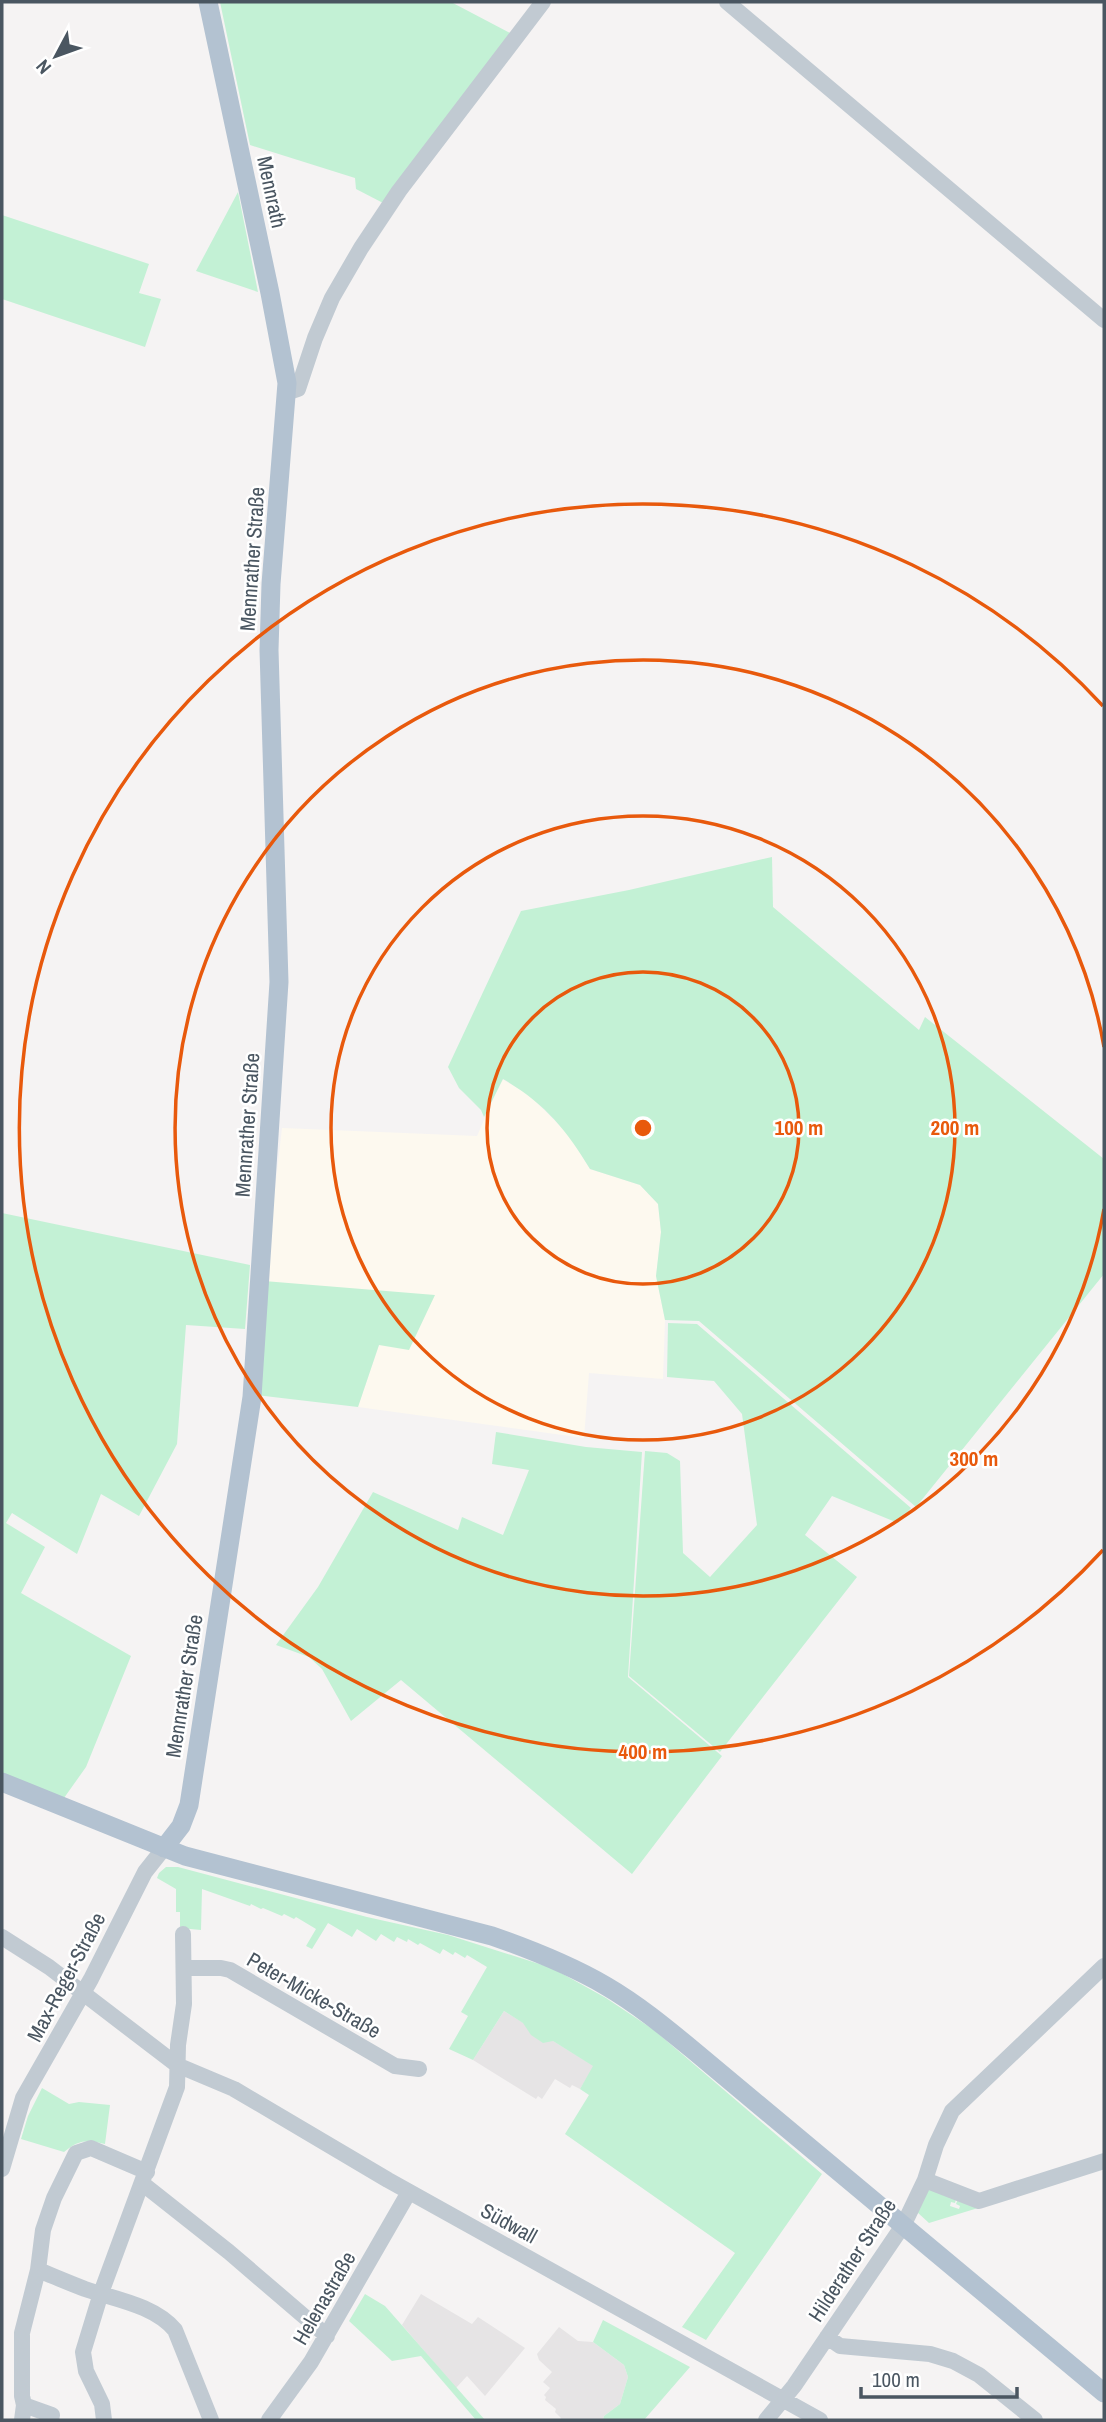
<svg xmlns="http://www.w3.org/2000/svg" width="1106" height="2422" font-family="'Archivo Narrow',sans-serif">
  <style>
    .commercial { fill: #fdf9ef }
    .education { fill: #e6e4e5 }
    .green { fill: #c3f1d5 }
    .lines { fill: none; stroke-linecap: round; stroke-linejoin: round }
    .minor { stroke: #c1cad2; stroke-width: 16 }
    .major { stroke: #b3c2d1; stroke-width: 19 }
    .ring { fill: none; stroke: #e8590c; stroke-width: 3.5 }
    .labels { text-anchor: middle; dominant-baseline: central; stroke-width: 5; stroke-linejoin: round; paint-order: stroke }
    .street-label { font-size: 21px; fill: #4a5661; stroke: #fff }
    .centre { fill: #e8590c; stroke: #fff; stroke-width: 3.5 }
    .ring-label { font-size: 21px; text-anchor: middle; font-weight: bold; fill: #e8590c; stroke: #fff; stroke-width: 5; stroke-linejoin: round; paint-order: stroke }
  </style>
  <rect width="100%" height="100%" fill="#f5f3f3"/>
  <path class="commercial" d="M502 1079 529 1095 569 1135 590 1169 640 1185 658 1204 661 1232 656 1276 665 1320 663 1379 589 1373 584 1438 358 1407 379 1345 264 1284 282 1128 477 1136Z"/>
  <path class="education" d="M504 2011 594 2066 580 2089 572 2085 570 2088 555 2079 542 2099 538 2096 536 2099 473 2060Z
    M421 2294 472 2324 478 2317 525 2348 485 2396 467 2376 456 2388 402 2325Z
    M559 2327 578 2341 593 2342 624 2365 628 2377 620 2404 604 2416 603 2420H560L561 2418 555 2412 556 2409 545 2400 546 2397 544 2395 550 2388 543 2382 552 2372 539 2360 537 2354Z"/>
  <path class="green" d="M220 2H451L514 35 385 204 356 189 355 178 250 145Z
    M238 192 258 292 196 271Z
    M2 215 149 264 139 293 161 299 145 347 2 299Z
    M772 857 773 907 919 1030 925 1017 1104 1159V1274L916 1507 699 1321 665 1320 656 1276 661 1232 658 1204 640 1185 590 1169C566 1129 544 1103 503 1079L484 1117 481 1110 459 1088 448 1067 521 911 629 890Z
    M2 1213 250 1265 245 1329 186 1325 177 1444 139 1516 101 1494 77 1554 12 1513 6 1523 45 1547 21 1593 131 1656 86 1767 64 1798 2 1776Z
    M264 1281 435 1295 409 1350 379 1345 358 1407 256 1395Z
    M668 1323 697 1324 911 1508 898 1523 832 1496 805 1535 857 1577 720 1752 629 1676 645 1451 667 1453 680 1461 683 1553 710 1577 757 1525 742 1414 714 1381 667 1377Z
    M496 1432 586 1447 642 1452 628 1677 722 1756 632 1874 401 1680 351 1721 322 1669 309 1657 276 1645 318 1587 373 1492 458 1530 462 1517 503 1535 529 1470 492 1464Z
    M166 1867H178L367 1917 448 1935 552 1968 606 1998 654 2030 822 2174 706 2340 682 2327 735 2253 565 2134 589 2095 580 2089 593 2066 553 2041 543 2043 531 2035 523 2023 504 2011 473 2060 449 2049 468 2016 461 2012 487 1967 467 1955 465 1958 455 1952 453 1955 443 1949 440 1954 420 1943 418 1945 408 1939 407 1942 397 1937 394 1942 381 1934 376 1941 357 1929 352 1937 328 1923 312 1949 306 1946 316 1929 296 1917 294 1919 284 1914 282 1916 263 1908 261 1909 251 1904 250 1906 202 1889 201 1930 180 1928V1912H176V1889L157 1878 159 1873Z
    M42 2088 69 2104 79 2102 110 2105 105 2144C87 2139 78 2140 64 2152L21 2139 28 2116Z
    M932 2189 956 2199 955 2203 951 2202 950 2206 959 2209 960 2206 956 2204 958 2199 978 2208 929 2223 917 2212 927 2191Z
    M365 2294 385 2306 485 2420H476L421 2356 392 2361 349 2321Z
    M603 2320 690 2367 644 2420H603L604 2416 620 2404 628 2377 624 2365 593 2342Z"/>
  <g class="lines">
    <path class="minor" d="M727 2 1104 320
      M286 393 298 389 315 338 332 298 361 248 399 191 543 2
      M2 1937 49 1967 177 2065 234 2089 388 2180 820 2420
      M185 1968H221L230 1970 395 2066 419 2069
      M2 2169 23 2098 91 1979 145 1872 164 1848
      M925 2180 979 2201 1104 2161
      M143 2184 229 2252
      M229 2252 327 2336
      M38 2270C53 2276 69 2283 85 2289 114 2299 154 2305 175 2330L211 2420
      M827 2337 840 2346 930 2354 953 2361 979 2375 1035 2420
      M24 2405 52 2415 51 2420
      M22 2420 24 2405 22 2396V2333L38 2270 43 2230 54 2198 76 2153 91 2148 147 2172
      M104 2420 102 2404 86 2371 83 2352 101 2293 177 2087 178 2045 184 2004 183 1934
      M269 2420 311 2362 409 2192
      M766 2420 794 2386 904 2224 925 2180 936 2145 952 2111 1104 1966"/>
    <path class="major" d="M2 1782 185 1856 492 1936C532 1950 570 1965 606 1986 637 2004 665 2027 693 2050L1104 2393
      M164 1848 181 1826 189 1805 252 1397 279 982 269 650 271 584 287 383 270 293 208 2"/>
  </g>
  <g class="ring">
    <circle cx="643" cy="1128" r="156"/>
    <circle cx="643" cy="1128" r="312"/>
    <path d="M1104 1209A468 468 0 1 1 1104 1047"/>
    <path d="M1103 1550A624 624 0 1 1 1103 706"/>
  </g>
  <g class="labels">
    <g class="street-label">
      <text transform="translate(272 192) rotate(78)">Mennrath</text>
      <text transform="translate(252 559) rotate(-86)">Mennrather Straße</text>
      <text transform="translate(247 1125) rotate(-86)">Mennrather Straße</text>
      <text transform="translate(184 1686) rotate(-81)">Mennrather Straße</text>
      <text transform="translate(66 1977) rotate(-62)">Max-Reger-Straße</text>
      <text transform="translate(314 1995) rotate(30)">Peter-Micke-Straße</text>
      <text transform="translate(509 2223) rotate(29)">Südwall</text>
      <text transform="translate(852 2260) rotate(-57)">Hilderather Straße</text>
      <text transform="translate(324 2298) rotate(-60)">Helenastraße</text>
    </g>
  </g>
  <circle cx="643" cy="1128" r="10" class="centre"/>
  <g class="ring-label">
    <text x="799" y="1135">100 m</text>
    <text x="955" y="1135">200 m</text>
    <text x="974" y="1466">300 m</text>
    <text x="643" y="1759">400 m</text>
  </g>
  <rect width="1106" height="2422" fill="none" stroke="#4a5661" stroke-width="7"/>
  <g transform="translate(56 56) rotate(229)" stroke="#ffffff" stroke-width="5" paint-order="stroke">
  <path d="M0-5L12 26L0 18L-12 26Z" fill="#4a5661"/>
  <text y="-10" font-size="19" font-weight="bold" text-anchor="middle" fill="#4a5661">N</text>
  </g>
  <path d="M861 2387v10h156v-10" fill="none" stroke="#4a5661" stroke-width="3.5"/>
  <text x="872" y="2387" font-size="21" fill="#4a5661" stroke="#ffffff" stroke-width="5" paint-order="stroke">100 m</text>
</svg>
